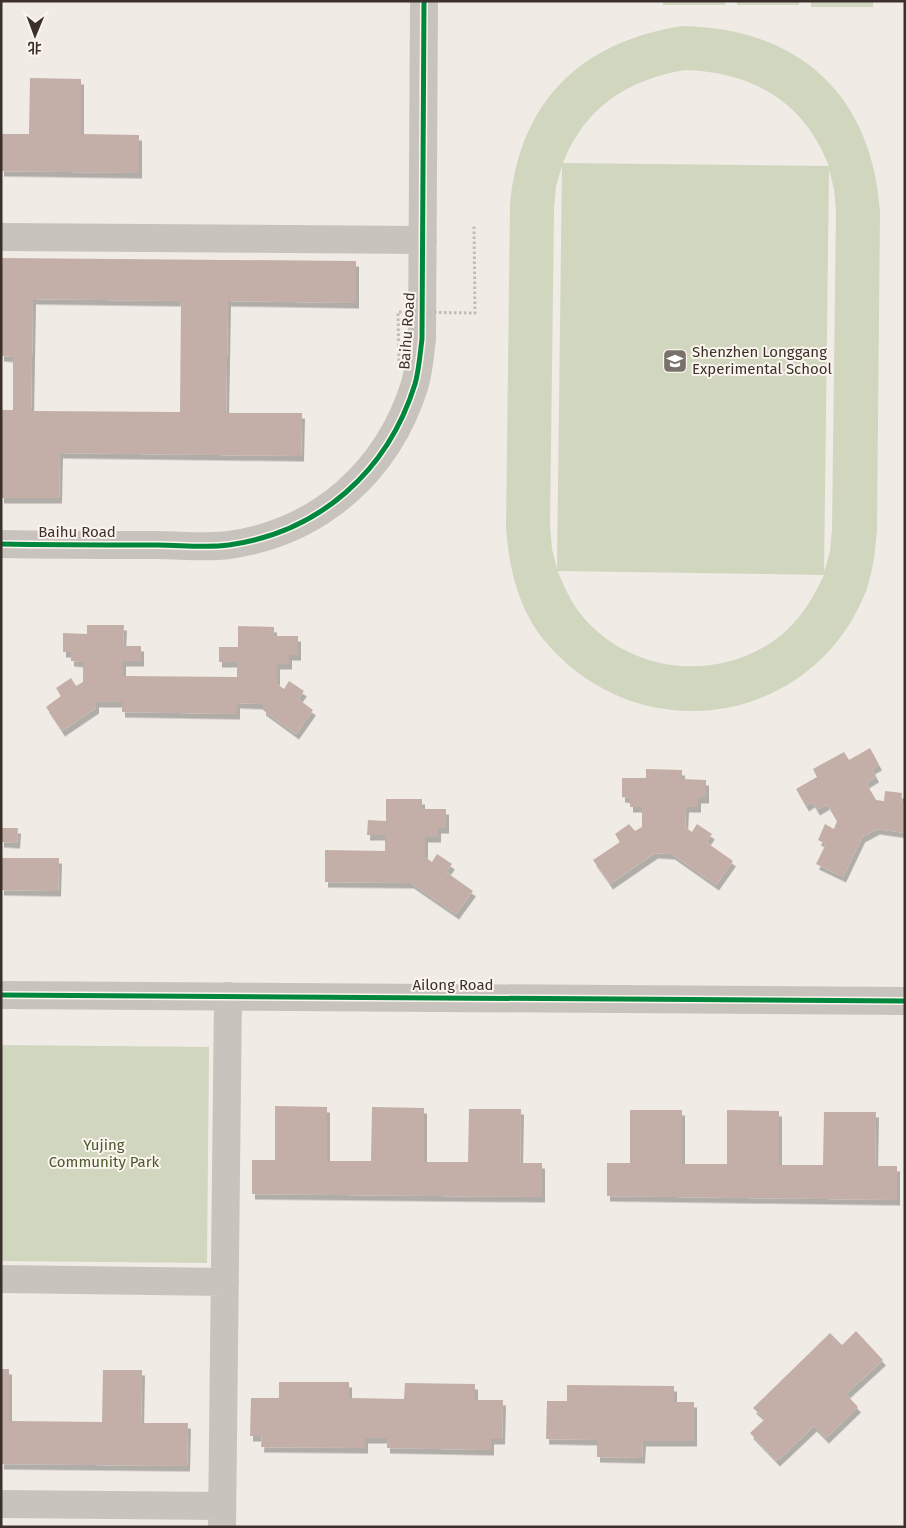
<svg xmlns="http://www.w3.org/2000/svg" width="906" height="1528" font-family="'Fira Sans','Noto Sans SC',sans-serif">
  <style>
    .green { fill: #d1d6bf; fill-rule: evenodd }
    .building { fill: #c3afa7; fill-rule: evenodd; filter: url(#shadow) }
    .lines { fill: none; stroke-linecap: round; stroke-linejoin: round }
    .minor { stroke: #c9c3be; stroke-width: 28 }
    .path-bridge { stroke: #c2bbb6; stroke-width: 3; stroke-dasharray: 2.5 2.5; stroke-linecap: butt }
    .cycleway-casing { stroke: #fbf5ee; stroke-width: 8 }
    .cycleway { stroke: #00873e; stroke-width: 5 }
    .labels { text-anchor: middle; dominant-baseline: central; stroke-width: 4; stroke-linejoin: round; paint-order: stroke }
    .street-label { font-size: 15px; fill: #3b302b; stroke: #fbf5ee }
    .poi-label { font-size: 15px; fill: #3b302b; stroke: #fbf5ee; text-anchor: start }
    .park-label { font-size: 15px; fill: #4a5a2e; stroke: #fbf5ee }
  </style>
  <defs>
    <filter id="shadow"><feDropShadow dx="3" dy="5.5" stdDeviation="0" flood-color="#0004"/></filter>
  </defs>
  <rect width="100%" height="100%" fill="#f0ebe5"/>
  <path class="green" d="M663 1H725V5H663Z
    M737 1H799V5H737Z
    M811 1H873V7H811Z
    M682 26C798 28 872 94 880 211L877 531C875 551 873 572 866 591 813 727 637 753 544 640 518 608 509 568 506 527L510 206C519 102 580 42 682 26ZM685 70C752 72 804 101 829 166L563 163C585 107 627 80 685 70ZM562 166 557 569 552 549 550 525 554 209 556 186ZM829 169 834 189 836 212 832 529 830 552 824 572ZM558 572V571L824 575C814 596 803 615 786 631 726 685 628 676 579 612 570 600 564 586 558 572Z
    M1 1045 209 1047 207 1263 1 1261Z"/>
  <path class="building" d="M30 78 81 79V134L139 135V173L1 171V134H29Z
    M1 258 356 261V303L228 301 226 413H302L301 456 60 453 59 498H1V410H13V357L1 356ZM33 299 181 301 180 412 31 411Z
    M87 625H124L123 646H141V661H123V676L237 677V662H219V647H238V626L274 627V636H298V655H289V664H277V684L284 689 289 681 304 691 298 699 313 710 296 734 263 710V704L237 703V714L122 712V702H96V708L62 731 46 707 61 696 56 688 71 678 76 686 83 682V662L71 661V652H63V633L87 634Z
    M870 748 879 765 872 769 876 777 866 783 876 800 884 801 885 791 902 793 901 803H905V833L877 829 862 837 843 877 816 864 826 844 818 840 825 824 834 829 837 821 827 804 817 810 812 802 806 806 796 789 817 777 813 769 844 752 849 760Z
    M646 769 682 770V779L706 780V798H698V807H686L685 827 692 832 697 824 712 834 706 842 733 861 716 885 672 854 655 853 610 884 593 860 620 842 615 834 629 824 635 831 642 827V807H630V798L622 797V778H646Z
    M386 799H422V809H446V828H438V837H425V857L432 862 437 854 452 864 446 872 473 891 456 914 411 883 325 882V850L385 851V835H367L368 820 386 821Z
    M1 828H18L17 843 1 842Z
    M1 858H59L58 891 1 890Z
    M275 1106 327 1107V1161H371L372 1107 424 1108V1162H468L469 1109H521L520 1163H542V1197L252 1194V1160H275Z
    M630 1110H682V1164H727V1110L779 1111V1165H823L824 1112H876L875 1166H897V1200L607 1196V1163H630Z
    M856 1331 883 1360 846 1394 858 1407 826 1438 814 1426 777 1461 750 1433 765 1419 753 1408 830 1333 842 1345Z
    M1 1369H9V1421L102 1422 103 1370H142L141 1423H188L187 1466 1 1464Z
    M279 1382H349V1398L404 1399 405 1383 475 1384V1400H503L502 1439H491V1450L387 1448V1438H365V1448L261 1447 262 1436H250L251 1398H279Z
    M567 1385 674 1386V1402H694V1441H643L642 1458 597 1457V1440L546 1439 547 1401H567Z"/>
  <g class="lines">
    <path class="minor" d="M1 237 423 240
      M1 544C53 545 105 545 157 545 180 545 206 548 229 545 320 532 388 471 415 384 419 370 420 354 422 339L424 1
      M1 995 905 1001
      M1 1279 225 1282
      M1 1504 222 1506
      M222 1527 228 996"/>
    <path class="path-bridge" d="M399 366 398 312 475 313 474 224"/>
    <defs>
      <path id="cycleway" d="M1 544C53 545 105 545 157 545 180 545 206 548 229 545 320 532 388 471 415 384 419 370 420 354 422 339L424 1
        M1 995 905 1001"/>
    </defs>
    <use href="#cycleway" class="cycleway-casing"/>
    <use href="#cycleway" class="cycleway"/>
  </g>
  <defs>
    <symbol id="school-square" viewBox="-11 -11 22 22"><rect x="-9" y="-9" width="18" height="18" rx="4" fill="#7a716c" stroke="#fbf5ee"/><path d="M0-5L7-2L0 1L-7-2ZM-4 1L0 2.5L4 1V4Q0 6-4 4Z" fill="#fff"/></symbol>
  </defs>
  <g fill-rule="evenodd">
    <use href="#school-square" x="661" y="347" width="28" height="28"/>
  </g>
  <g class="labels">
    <g class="street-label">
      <text transform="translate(407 331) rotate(-86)">Baihu Road</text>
      <text x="77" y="532">Baihu Road</text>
      <text x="453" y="985">Ailong Road</text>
    </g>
    <g class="poi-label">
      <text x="692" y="352">Shenzhen Longgang<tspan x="692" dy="17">Experimental School</tspan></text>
    </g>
    <g class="park-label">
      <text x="104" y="1145">Yujing<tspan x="104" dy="17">Community Park</tspan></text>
    </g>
  </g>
  <rect width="906" height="1528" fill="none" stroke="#3b302b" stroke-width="5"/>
  <g transform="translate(35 35) rotate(181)" stroke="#fbf5ee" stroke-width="4" paint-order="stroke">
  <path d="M0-4L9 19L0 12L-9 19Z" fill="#3b302b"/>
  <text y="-8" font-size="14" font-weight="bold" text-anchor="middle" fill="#3b302b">北</text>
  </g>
</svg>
